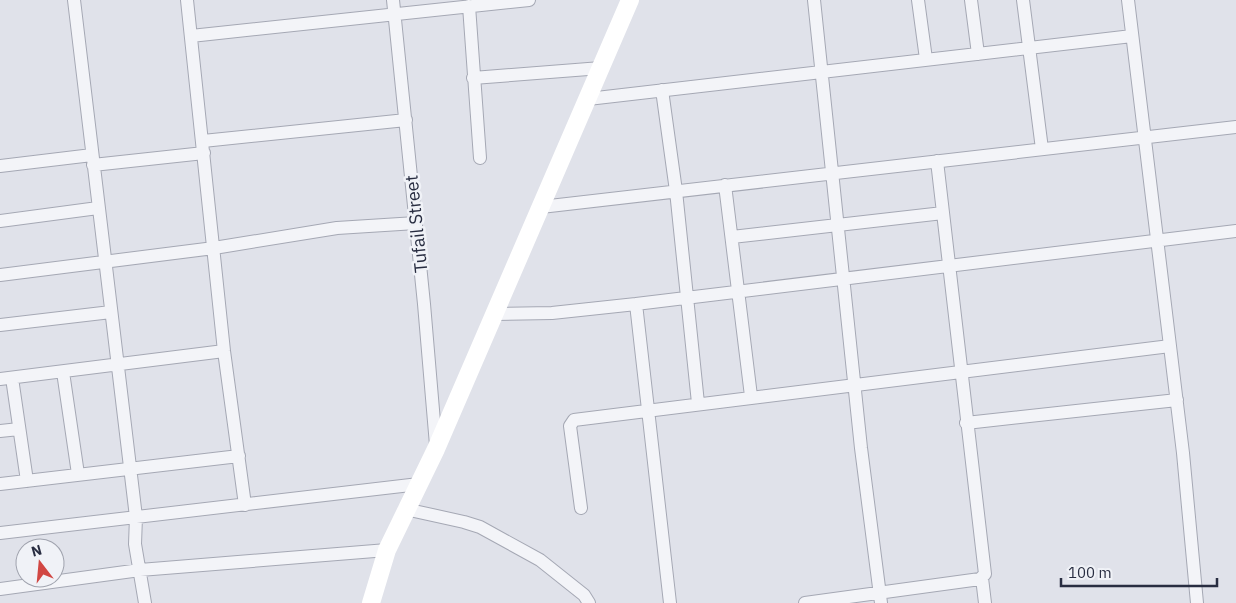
<svg xmlns="http://www.w3.org/2000/svg" width="1236" height="603" font-family="'IBM Plex Sans',sans-serif">
  <style>
    .lines { fill: none; stroke-linecap: round; stroke-linejoin: round }
    .minor-casing { stroke: #a5a8b4; stroke-width: 14 }
    .minor { stroke: #f3f4f8; stroke-width: 12 }
    .secondary { stroke: #fff; stroke-width: 18 }
    .labels { text-anchor: middle; dominant-baseline: central; stroke-width: 5; stroke-linejoin: round; paint-order: stroke }
    .street-label { font-size: 18px; fill: #282d41; stroke: #f0f2f7 }
  </style>
  <rect width="100%" height="100%" fill="#e0e2ea"/>
  <g class="lines">
    <defs>
      <path id="minor" d="M74 0 136 517 135 544 145 603
        M187 0 224 351 245 505
        M393 0 424 304 436 445
        M814 0 861 448 881 603
        M918 0 926 59
        M971 0 978 54
        M1023 0 1042 149
        M1128 0 1183 453 1197 603
        M469 6 480 158
        M191 36 529 0
        M473 78 601 68
        M662 90 676 191 698 403
        M588 99 1132 36
        M203 141 406 120
        M93 165 204 153
        M0 166 92 155
        M725 185 751 396
        M541 207 1236 127
        M0 221 98 208
        M732 237 943 213
        M0 275 214 248 337 228 416 223
        M636 304 670 603
        M494 314 552 313 636 304 1236 231
        M0 325 111 312
        M63 372 78 474
        M12 378 27 481
        M0 379 224 351
        M966 423 1177 400
        M0 431 19 429
        M0 484 239 456
        M581 508 570 426 574 420 1170 346
        M405 509 464 522 480 527 540 560 584 595 589 603
        M0 533 419 484
        M982 578 985 603
        M0 589 140 570 387 550
        M805 603 980 579 985 574 937 161"/>
    </defs>
    <use href="#minor" class="minor-casing"/>
    <use href="#minor" class="minor"/>
    <path class="secondary" d="M371 603 387 550 436 449 630 0"/>
  </g>
  <g class="labels">
    <g class="street-label">
      <text transform="translate(416 224) rotate(-96)">Tufail Street</text>
    </g>
  </g>
  <g transform="translate(40 563) rotate(344)"><circle r="24" fill="#f0f2f7" stroke="#a0a3ae"/>
  <path d="M0-4L9 19L0 12L-9 19Z" fill="#d14743"/>
  <text y="-8" font-size="14" font-weight="bold" text-anchor="middle" fill="#282d41">N</text>
  </g>
  <path d="M1061 578v8h156v-8" fill="none" stroke="#282d41" stroke-width="2.5"/>
  <text x="1068" y="578" font-size="15" fill="#282d41" stroke="#f0f2f7" stroke-width="4" paint-order="stroke">100 m</text>
</svg>
